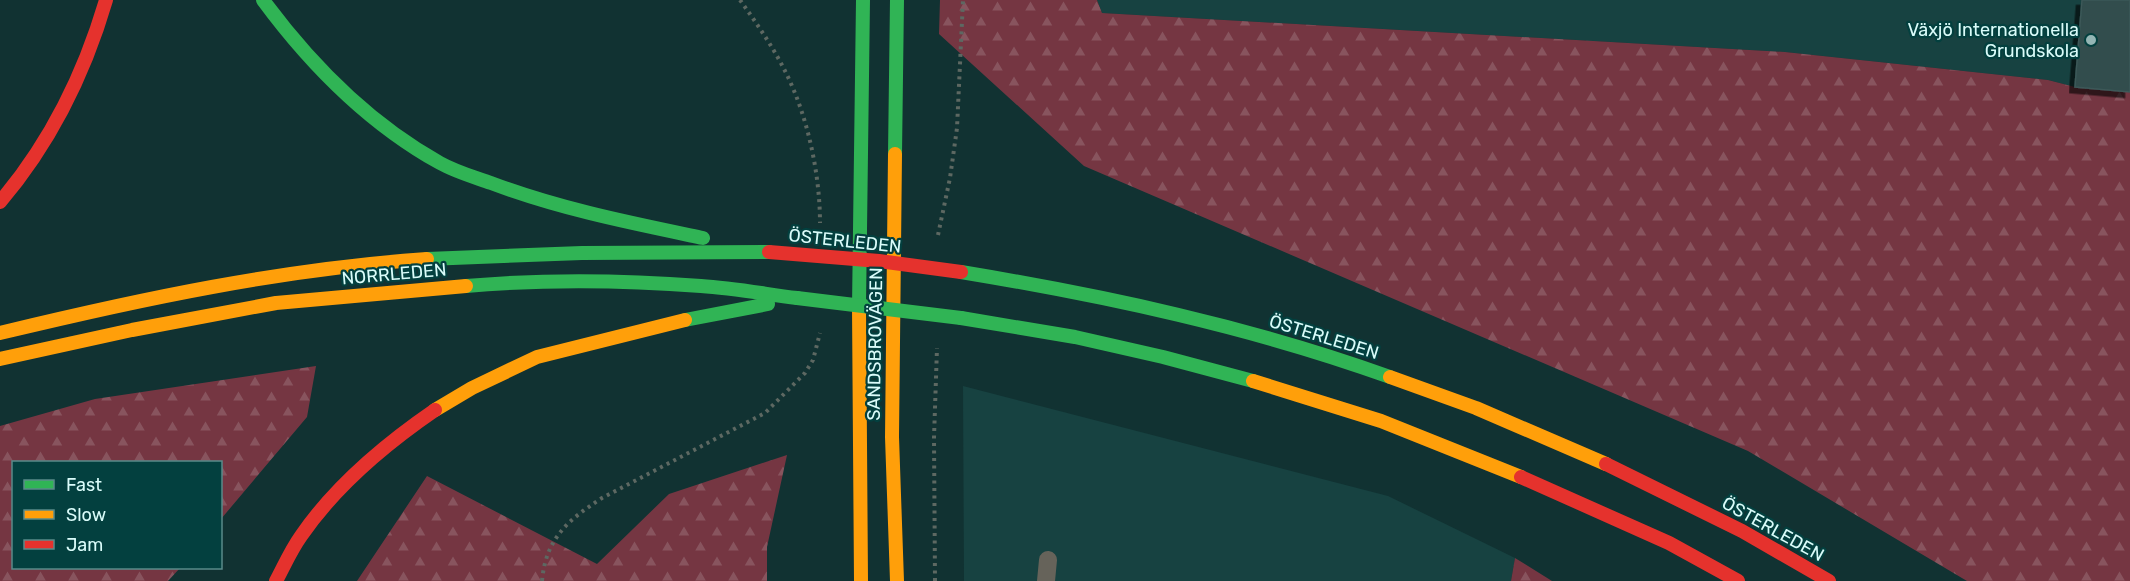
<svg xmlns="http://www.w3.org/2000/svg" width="2130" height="581" font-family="Rubik,sans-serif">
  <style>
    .built { fill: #174241 }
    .forest { fill: url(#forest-firs) }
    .building { fill: #314d4d; stroke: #3c5858; stroke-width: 1.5; filter: url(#shadow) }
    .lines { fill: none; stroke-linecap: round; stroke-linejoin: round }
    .path { stroke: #5d6862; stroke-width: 4; stroke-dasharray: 3 4.5; stroke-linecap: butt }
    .lane { stroke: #66635a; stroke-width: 18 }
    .fast { stroke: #30b455; stroke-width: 14 }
    .slow { stroke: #ff9f0a; stroke-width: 14 }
    .jam { stroke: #e5322d; stroke-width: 14 }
    .fast-bridge { stroke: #30b455; stroke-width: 14 }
    .jam-bridge { stroke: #e5322d; stroke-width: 14 }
    .poi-dot { fill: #94b5b4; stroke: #03403f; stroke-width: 2 }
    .labels { text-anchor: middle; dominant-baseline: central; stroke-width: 4.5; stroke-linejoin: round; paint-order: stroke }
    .poi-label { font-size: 18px; fill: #dafcfa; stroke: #03403f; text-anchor: end }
    .street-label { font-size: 18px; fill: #dafcfa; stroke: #03403f }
  </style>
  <defs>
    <pattern id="forest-firs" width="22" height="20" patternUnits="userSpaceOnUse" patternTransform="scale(1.5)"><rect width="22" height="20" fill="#753642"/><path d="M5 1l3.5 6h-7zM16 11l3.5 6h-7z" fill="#88545e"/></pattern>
    <filter id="shadow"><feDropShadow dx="-5.5" dy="5.5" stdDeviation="0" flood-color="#0009"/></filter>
  </defs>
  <rect width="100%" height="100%" fill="#113232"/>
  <path class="built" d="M1097 0H2130V92L2075 87 2048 80 1785 52 1102 13Z
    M963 386 1388 496 1515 558 1511 581H964Z"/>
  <path class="forest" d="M940 0H1097L1102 13 1785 52 2048 80 2075 87 2130 92V581H1967L1748 451 1084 166 939 34Z
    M316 366 307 417 221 519 220 462H14V568H180L168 581H0V426L95 399Z
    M787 455 767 547V581H357L427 476 597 564 669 494Z
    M1515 558 1552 581H1511Z"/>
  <path class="building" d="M2082 0H2130V92L2075 87Z"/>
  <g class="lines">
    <path class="path" d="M740 0C757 24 774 48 787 75 808 118 820 175 820 223
      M938 235 950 178 957 128 963 0
      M542 581C546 538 568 520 602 498L765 413 805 373 813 360 820 333
      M935 581 934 438 937 348"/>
    <path class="lane" d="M1046 581 1048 560"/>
    <path class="fast" d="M263 0C311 65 368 123 440 163 456 172 474 177 491 183 560 209 631 223 703 238
      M895 154 897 0
      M427 259 582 253 769 252
      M961 272C1106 296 1251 327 1390 377
      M466 286C544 279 623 280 701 286 733 288 765 294 797 298
      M859 307 863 0
      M961 318 1075 337 1163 357 1253 381
      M685 320 768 304"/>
    <path class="slow" d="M895 154 892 437 897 581
      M859 307 861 581
      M0 333C141 299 282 269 427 259
      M0 359 132 330 276 303 466 286
      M1390 377 1476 408 1606 464
      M1253 381 1381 421 1521 477
      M435 410 472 388 537 357 685 320"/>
    <path class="jam" d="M0 202C51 142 84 75 106 0
      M1606 464 1742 531 1829 581
      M1521 477 1669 543 1738 581
      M276 581C284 566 291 550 301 536 336 485 384 445 435 410"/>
    <path class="fast-bridge" d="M797 298 961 318"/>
    <path class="jam-bridge" d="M769 252 879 261 961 272"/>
  </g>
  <circle class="poi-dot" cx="2091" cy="40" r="6"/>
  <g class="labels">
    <g class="poi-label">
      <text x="2079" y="30">Växjö Internationella<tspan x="2079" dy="21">Grundskola</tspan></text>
    </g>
    <g class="street-label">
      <text transform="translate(845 241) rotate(6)">ÖSTERLEDEN</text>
      <text transform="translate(394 274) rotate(-5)">NORRLEDEN</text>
      <text transform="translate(1324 337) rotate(17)">ÖSTERLEDEN</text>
      <text transform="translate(875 344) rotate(-89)">SANDSBROVÄGEN</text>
      <text transform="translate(1773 529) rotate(29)">ÖSTERLEDEN</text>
    </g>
  </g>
  <rect x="12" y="461" width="210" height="108" fill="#03403f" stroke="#598b8a" stroke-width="1.5"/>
  <rect x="24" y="480" width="30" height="9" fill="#30b455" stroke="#598b8a" stroke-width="1.5"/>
  <text x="66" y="491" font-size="18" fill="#dafcfa">Fast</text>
  <rect x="24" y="510" width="30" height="9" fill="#ff9f0a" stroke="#598b8a" stroke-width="1.5"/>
  <text x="66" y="521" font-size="18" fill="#dafcfa">Slow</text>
  <rect x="24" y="540" width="30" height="9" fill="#e5322d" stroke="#598b8a" stroke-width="1.5"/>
  <text x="66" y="551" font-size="18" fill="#dafcfa">Jam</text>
</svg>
